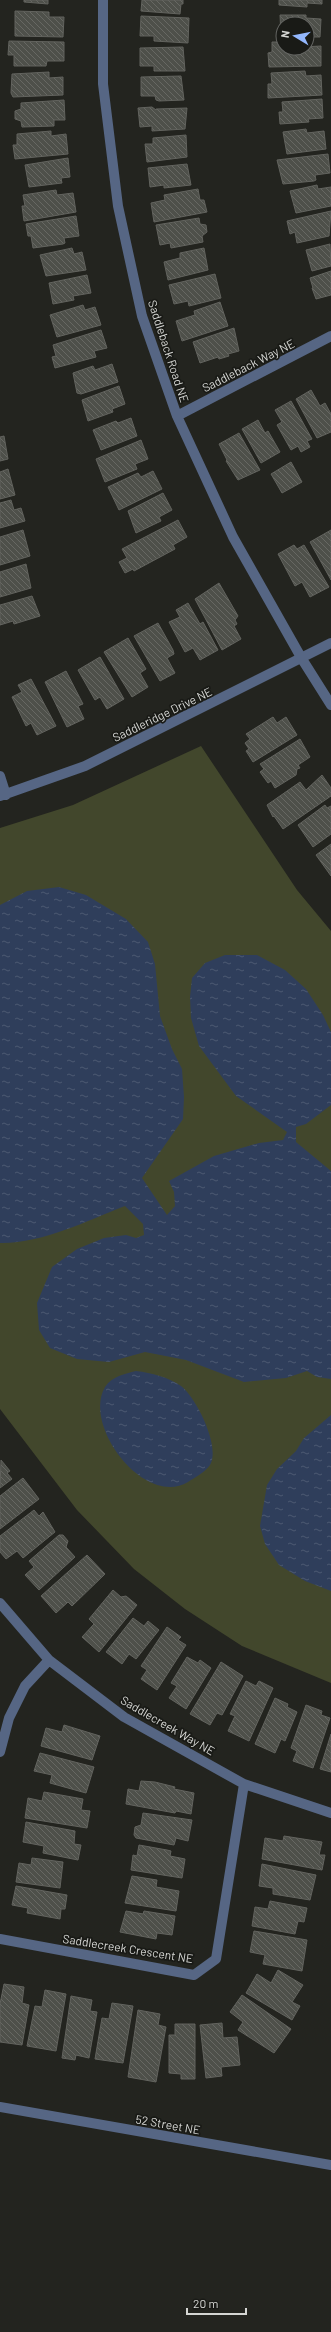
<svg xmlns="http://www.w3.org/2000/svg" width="331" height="2332" font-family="Barlow,sans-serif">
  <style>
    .park { fill: #42472c }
    .water { fill: url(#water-ripples) }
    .building { fill: url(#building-back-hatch); stroke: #62635e }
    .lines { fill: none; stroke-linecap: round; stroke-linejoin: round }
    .minor { stroke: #566684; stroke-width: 10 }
    .labels { text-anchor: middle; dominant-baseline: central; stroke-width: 3.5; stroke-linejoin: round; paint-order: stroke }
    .street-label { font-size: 12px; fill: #d5d6d3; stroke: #191a16 }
  </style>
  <defs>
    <pattern id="water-ripples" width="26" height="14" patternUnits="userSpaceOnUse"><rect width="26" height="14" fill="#2f3e5b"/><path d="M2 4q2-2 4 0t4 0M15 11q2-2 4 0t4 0" fill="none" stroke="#4c5972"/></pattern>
    <pattern id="building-back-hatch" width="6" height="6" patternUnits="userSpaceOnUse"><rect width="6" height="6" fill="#4e504a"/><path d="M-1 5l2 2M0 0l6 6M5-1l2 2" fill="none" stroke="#676863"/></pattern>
  </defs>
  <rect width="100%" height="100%" fill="#23241f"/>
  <path class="park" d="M201 746 297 890 331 931V1683L242 1646 185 1609 134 1569 77 1510 0 1409V828L73 805Z"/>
  <path class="water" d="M59 887 86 895 126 919 148 942 155 964 160 1016 172 1049 182 1069 184 1097 183 1119 142 1178 167 1215 175 1206 174 1192 169 1181 214 1156 259 1143 283 1140 287 1132 236 1096 199 1046 191 1018 190 997 192 978 205 963 225 955H257L285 970 306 989 323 1015 331 1032V1105L306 1124 296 1127V1142L331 1171V1379L317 1377 307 1371 286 1378 244 1382 186 1360 145 1352 109 1362 77 1359 50 1348 39 1330 37 1303 52 1267 77 1249 104 1238 126 1235 136 1238 144 1235 143 1224 125 1206C87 1221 40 1244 0 1243V905L27 891Z
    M136 1371C152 1373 168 1377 181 1386 196 1397 221 1447 210 1465 205 1472 196 1477 188 1482 145 1508 82 1426 105 1387 112 1376 125 1374 136 1371Z
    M331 1415V1591L305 1581 279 1565 265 1544 260 1526 267 1485 277 1469 296 1451 304 1438Z"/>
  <path class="building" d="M24 0H48V4L24 2Z
    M142 0H183V4H181L180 14 141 11Z
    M279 0H322V4L307 3V7L279 5Z
    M15 11 49 12V17H64L63 37 15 36Z
    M280 15H306V18L321 19 320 37H307V24H283V36H281Z
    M141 16 189 18 188 43 154 41V36H140Z
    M9 41 64 42V61H47L46 66H14V55H8Z
    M272 42H283V48L321 46V66L269 67 268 53 272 52Z
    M183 47 185 71H154V66H140V48Z
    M305 71 306 76 321 75 322 95 268 98V84H272L271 73Z
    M49 72V78L63 77V95L13 97 11 93 12 74Z
    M181 76 184 100 159 101 156 100 155 96H141V77Z
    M322 99 323 118 308 119 309 122 280 124 279 112H283L282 102Z
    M64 100 65 120H54V126L22 127 21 121 15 119V111L21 109V103Z
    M152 107 156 110V109L187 108 185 129 152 131V126L140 127 138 108Z
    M306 129 307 133 324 131 326 149 287 154 283 132Z
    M51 131V136L66 134 68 154 15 159 13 145H17V134Z
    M186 135 187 157 147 162 145 144H153V138Z
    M328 154 330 173 315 175 316 180 314 181 283 184 277 160Z
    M68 158 70 177 61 178 62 183 29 187 25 165Z
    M187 164 191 185 164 188V185L150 187 148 168Z
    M317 185 318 189 331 187V206L296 213 290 191Z
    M198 189 200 200H204L207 212 154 222 151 203 165 200 164 195Z
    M56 190 57 195 73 193 76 212 24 221 22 206H25L23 195Z
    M331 211 329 236 297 243 295 232 290 234 287 221Z
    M76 216 79 236 64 238 65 243 63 244 33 248 31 236H28L26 224Z
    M199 218 200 224 206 225 207 232 202 236 203 242 171 248 170 243 160 245 156 225Z
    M330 244 331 266 312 271 306 250Z
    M72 248 74 254 82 252 86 270 46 276 40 255Z
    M204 248 208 270 168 280 164 262 180 258V253Z
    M331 271V295L316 299 312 288H313L310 278Z
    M215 274 221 298 189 306 188 301 174 304 169 285Z
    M87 275 91 293 73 296 74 300 53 304 49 283Z
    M220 302 228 326 182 341 176 321 195 315 194 311Z
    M83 305 85 310 95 307 101 325 57 337 50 315Z
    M234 328 239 351 228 354 229 356 219 359 218 357 200 363 193 342Z
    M101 330 107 348 94 351 96 357 55 368 52 357 56 356 53 345Z
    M112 364 118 382 81 394 77 393 73 373 93 366 95 370Z
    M119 386 125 404 112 409 113 412 88 421 82 400Z
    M311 390 320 406 325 403 331 414V432L317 438 296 399Z
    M291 401 312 439 307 441 310 447 301 452 298 446 291 450 277 425 282 422 275 410Z
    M131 418 137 436 101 450 93 430 116 421 118 423Z
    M258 420 265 433 268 431 280 452 261 463 242 429Z
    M239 433 260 470 238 480 226 461 227 460 219 444Z
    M4 436 8 459 0 461V437Z
    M141 440 148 459 135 464 137 469 105 482 96 459Z
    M291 462 302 482 282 493 271 474Z
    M8 469 15 495 0 499V472Z
    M153 471 162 489 119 510 108 487 138 473 141 477Z
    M163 493 172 510 159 517 161 521 136 533 128 511Z
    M11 500 14 510 21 508 25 521 0 528V503Z
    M178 520 187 537 173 545 175 549 134 571 133 569 125 573 119 562 127 558 122 549Z
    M23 530 30 556 0 565V537Z
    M331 530V580L310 542Z
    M294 545 297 549 304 545 329 587 310 597 302 582 295 586 278 554Z
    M26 564 31 588 0 597V572Z
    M219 583 238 616 235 620 237 624 234 626 241 639 222 650 195 599Z
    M32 596 40 616 14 624 13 621 0 625V605Z
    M188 603 200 624 203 622 218 650 200 660 193 648 185 652 169 622 180 617 176 610Z
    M158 623 173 650 174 654 167 658 175 673 160 681 134 636Z
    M128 638 146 669 140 673 148 687 132 697 104 652Z
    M100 657 124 699 107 709 100 697 95 700 78 670Z
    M66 671 83 704 78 706 84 719 67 727 45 682Z
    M31 679 56 726 37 735 31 723 26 726 12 697 22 692 18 685Z
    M273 717 277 723 286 717 297 735 253 762 246 751 249 749 245 743 250 739 246 734Z
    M300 739 310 757 298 765 300 768 297 769 296 775 275 788 271 781 268 783 260 772 264 769 260 764Z
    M322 775 331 788V796L283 829 274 816 273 817 267 805 300 782 306 790Z
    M325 805 327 808 331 806V834L313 847 298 825Z
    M331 844V876L316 855Z
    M1 1460 10 1471 7 1473 12 1479 0 1488Z
    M23 1478 39 1499 0 1529V1496Z
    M34 1510 39 1516 43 1512 55 1532 23 1558 17 1551 6 1559 0 1552V1536Z
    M59 1535H63L68 1541 66 1547 75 1557 39 1590 25 1575 34 1567 29 1561Z
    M87 1555 105 1574 72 1606 68 1602 56 1613 41 1596Z
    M113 1590 121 1597 126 1596 137 1605 99 1652 82 1637 94 1624 89 1619Z
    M133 1618 144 1626 148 1621 159 1630 136 1659 129 1654 122 1664 106 1652Z
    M167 1627 181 1637 178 1640 186 1645 157 1690 141 1679 147 1670 141 1666Z
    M187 1657 198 1663 200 1660 211 1668 186 1709 169 1698 177 1686 171 1683Z
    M221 1662 243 1676 222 1715 217 1713 210 1725 190 1714Z
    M246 1681 256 1686 259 1681 273 1688 249 1741 228 1731 235 1716 230 1714Z
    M275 1698 288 1704 287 1707 297 1712 285 1741 281 1739 275 1753 255 1744Z
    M306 1705 322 1711 321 1715 330 1718 313 1768 293 1761 297 1751 291 1748Z
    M64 1725 100 1736 92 1760 41 1746 46 1728 62 1732Z
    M331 1734V1772L320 1769Z
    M40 1753 94 1767 86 1793 50 1783 52 1775 34 1771Z
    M141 1781 155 1782 175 1787 174 1789 194 1793 191 1814 176 1811 175 1813 126 1804 128 1789 139 1791Z
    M44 1792 83 1799 81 1810 90 1811 87 1828 25 1818 28 1798 42 1801Z
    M143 1813 192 1820 188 1841 176 1838 174 1845 136 1838 134 1835 135 1827 141 1825Z
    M26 1822 75 1831 74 1844 81 1845 78 1860 43 1853 44 1846 23 1842Z
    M284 1836 322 1842 319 1855H325L322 1870 262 1859 265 1838 283 1841Z
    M139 1845 167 1850 171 1851 170 1856 185 1859 182 1878 131 1870 133 1855 137 1856Z
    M32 1858 63 1862 60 1888 16 1882 19 1863 31 1865Z
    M262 1864 316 1875 310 1900 273 1894V1888L259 1886Z
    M132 1876 157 1880 156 1887 179 1891 176 1911 125 1903Z
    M16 1886 67 1895 65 1909H61L60 1919 27 1913 28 1908 12 1905Z
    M270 1901 307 1908 304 1922 298 1921 295 1934 252 1926 255 1907 268 1909Z
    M126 1911 143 1914 144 1911 175 1916 172 1935 157 1933 156 1939 120 1932Z
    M254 1931 307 1940 302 1971 263 1964 265 1955 250 1952Z
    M278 1970 303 1985 292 2002 300 2006 292 2020 246 1993 257 1974 271 1983Z
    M4 1984 24 1987 22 2003 29 2005 22 2045 0 2042V2004Z
    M45 1990 66 1994 56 2051 27 2046 35 2006 42 2007Z
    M242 1995 291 2029 274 2053 238 2030 243 2022 230 2012Z
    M71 1996 92 2000 90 2011 97 2012 89 2058 76 2055 75 2060 62 2058Z
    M112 2003 133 2006 123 2063 95 2059 102 2018 109 2019Z
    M138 2010 160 2014 158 2025 166 2027 156 2082 128 2077Z
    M222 2023 223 2038 237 2037 240 2065 221 2067 222 2076 206 2078 200 2025Z
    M175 2024H195V2079H181V2074L169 2073V2035H175Z"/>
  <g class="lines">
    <path class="minor" d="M103 0V84L118 206 142 316 177 416 233 537 302 659 331 705
      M177 416 331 336
      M0 776 6 795
      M0 796 85 766 331 643
      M0 1603 49 1660 124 1717 244 1784 331 1813
      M0 1752 9 1718 25 1686 49 1660
      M0 1939 194 1975 216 1959 244 1784
      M0 2107 331 2165"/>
  </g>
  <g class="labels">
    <g class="street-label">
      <text transform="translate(169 351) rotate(72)">Saddleback Road NE</text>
      <text transform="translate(248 365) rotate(-27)">Saddleback Way NE</text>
      <text transform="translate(162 714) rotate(-26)">Saddleridge Drive NE</text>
      <text transform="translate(168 1725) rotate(30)">Saddlecreek Way NE</text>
      <text transform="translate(128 1948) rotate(9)">Saddlecreek Crescent NE</text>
      <text transform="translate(168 2124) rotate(10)">52 Street NE</text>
    </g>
  </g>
  <g transform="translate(295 36) rotate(280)"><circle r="19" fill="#191a16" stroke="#646562"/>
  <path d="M0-3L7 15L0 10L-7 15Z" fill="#93b7fd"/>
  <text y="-6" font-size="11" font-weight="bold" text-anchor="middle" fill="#d5d6d3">N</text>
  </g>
  <path d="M187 2308v6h59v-6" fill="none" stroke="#d5d6d3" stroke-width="2"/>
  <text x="193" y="2308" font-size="12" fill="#d5d6d3" stroke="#191a16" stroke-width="3" paint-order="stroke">20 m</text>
</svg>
